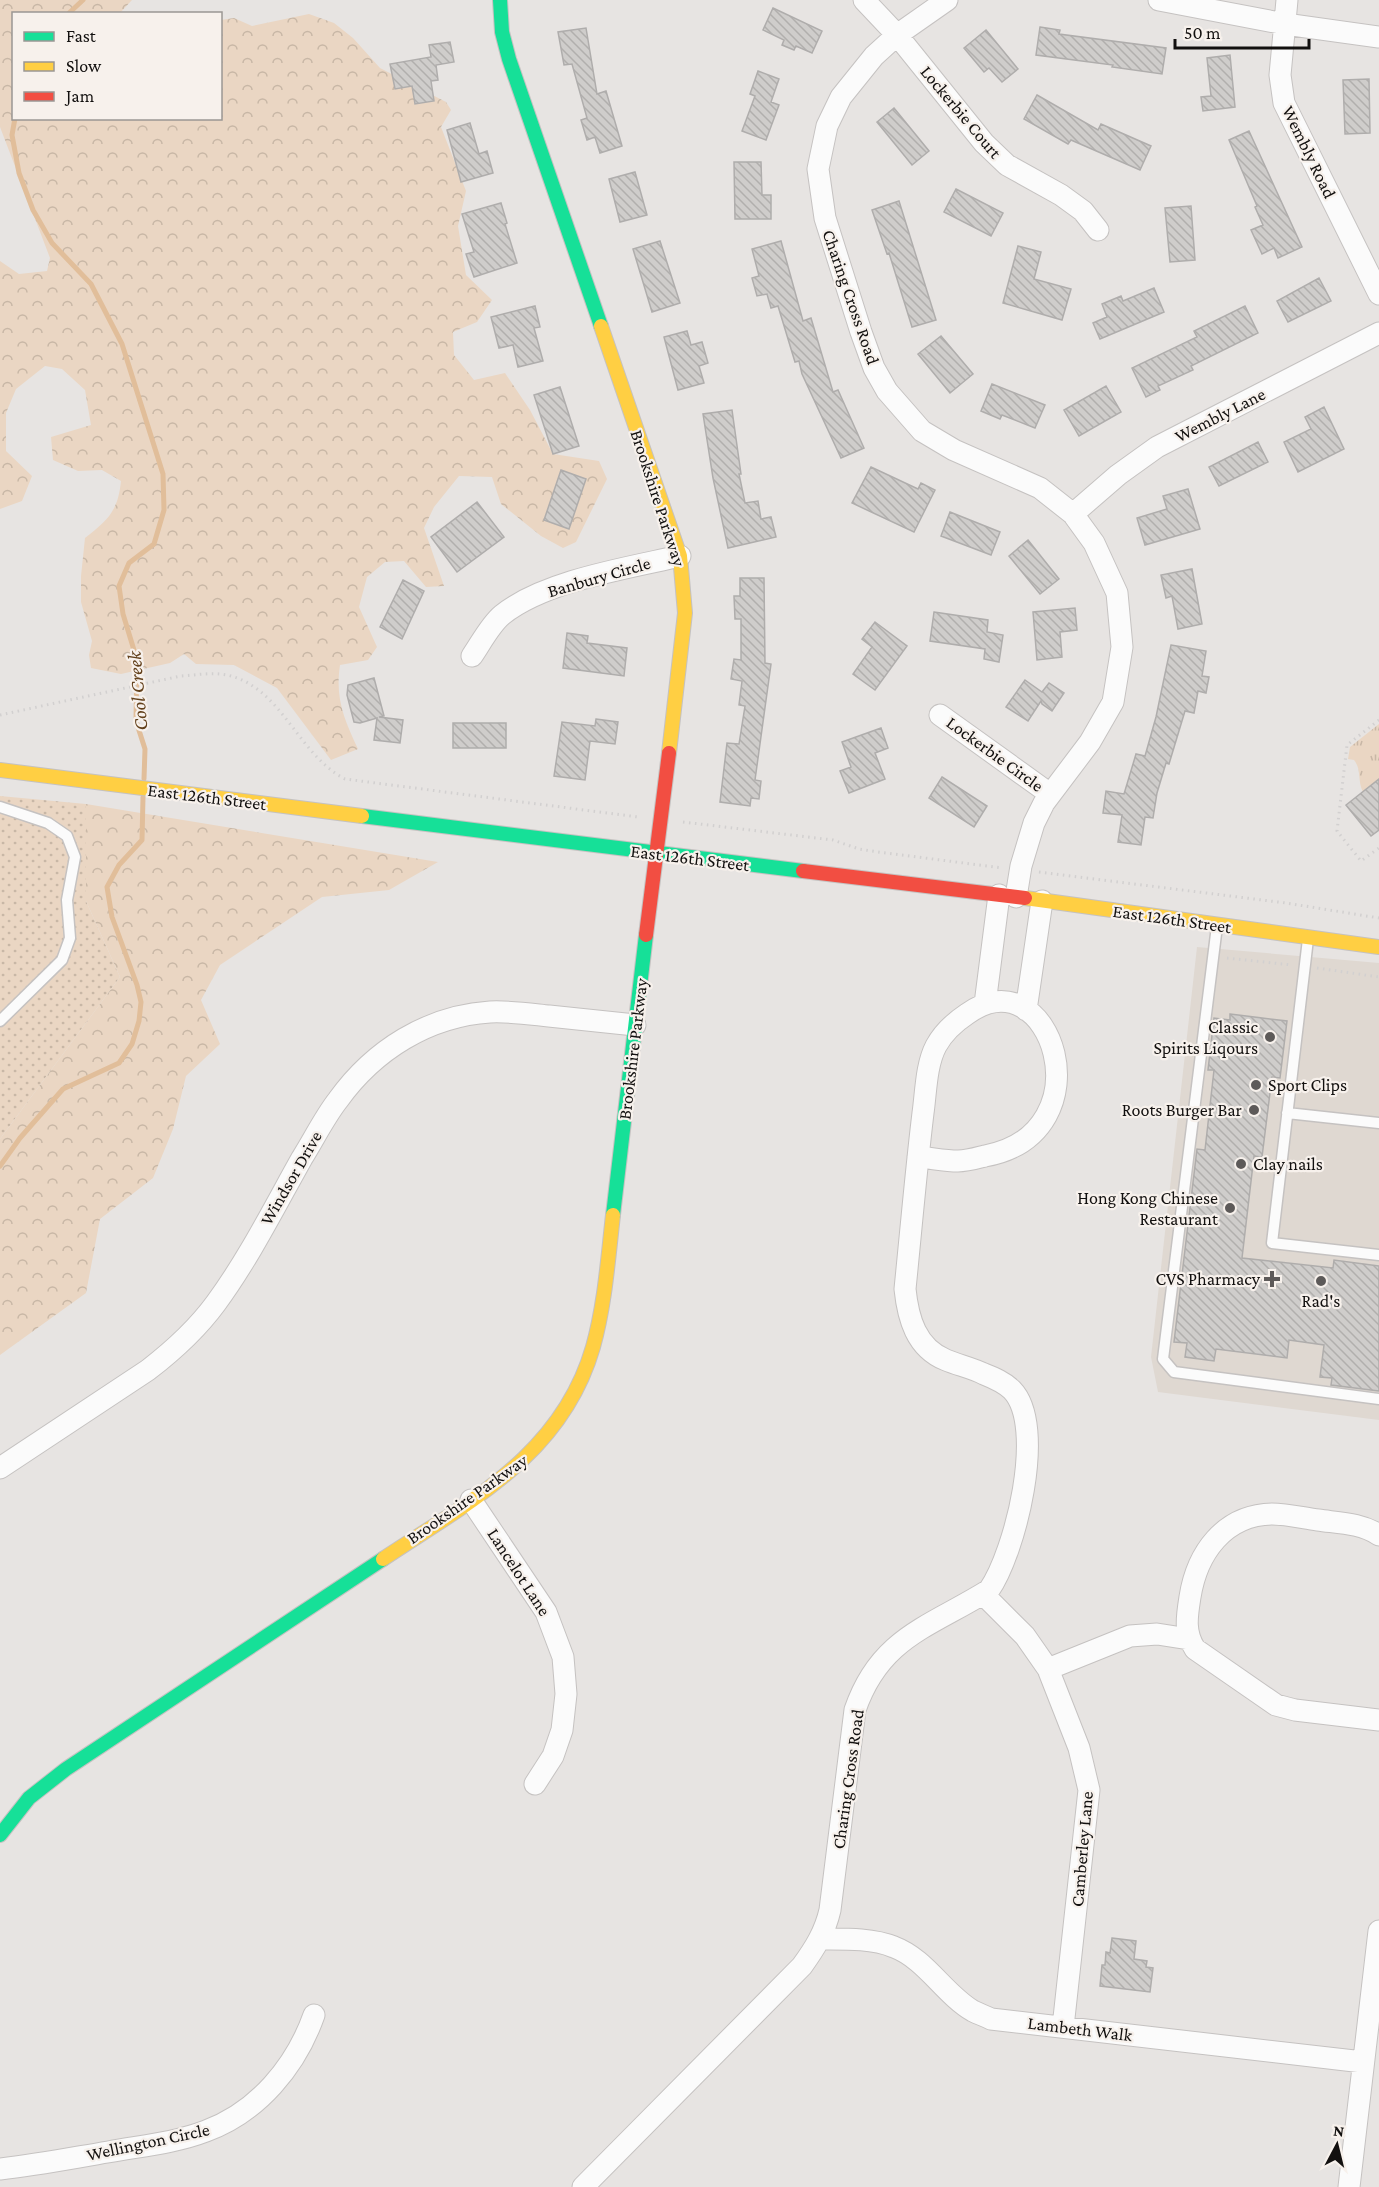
<svg xmlns="http://www.w3.org/2000/svg" width="1379" height="2187" font-family="'Crimson Pro',serif">
  <style>
    .built { fill: #dfd8d1 }
    .grass { fill: url(#grass-dots) }
    .forest { fill: url(#forest-crowns) }
    .park { fill: url(#park-tufts) }
    .lines { fill: none; stroke-linecap: round; stroke-linejoin: round }
    .stream { stroke: #e1be9a; stroke-width: 5 }
    .building { fill: url(#building-back-hatch); stroke: #afadac; stroke-width: 1.5 }
    .lane-casing { stroke: #c5c2c1; stroke-width: 13 }
    .street-casing { stroke: #c5c2c1; stroke-width: 23 }
    .fast-casing { stroke: #c5c2c1; stroke-width: 16 }
    .slow-casing { stroke: #c5c2c1; stroke-width: 16 }
    .jam-casing { stroke: #c5c2c1; stroke-width: 16 }
    .path { stroke: #d2d0d0; stroke-width: 3; stroke-dasharray: 1.5 4.5; stroke-linecap: butt }
    .lane { stroke: #fbfbfb; stroke-width: 10 }
    .street { stroke: #fbfbfb; stroke-width: 21 }
    .fast { stroke: #16e098; stroke-width: 14 }
    .slow { stroke: #ffcf43; stroke-width: 14 }
    .jam { stroke: #f24e42; stroke-width: 14 }
    .poi-dot { fill: #5d5a59; stroke: #f7f1ec; stroke-width: 2 }
    .labels { text-anchor: middle; dominant-baseline: central; stroke-width: 4.5; stroke-linejoin: round; paint-order: stroke }
    .street-label { font-size: 18px; fill: #12100f; stroke: #f7f1ec }
    .poi-label { font-size: 18px; fill: #12100f; stroke: #f7f1ec; text-anchor: end }
    .water-label { font-size: 20px; font-style: italic; fill: #63411c; stroke: #f7f1ec }
  </style>
  <defs>
    <pattern id="grass-dots" width="8" height="8" patternUnits="userSpaceOnUse" patternTransform="scale(1.5)"><rect width="8" height="8" fill="#ead6c3"/><path d="M2 2h.1M6 6h.1" fill="none" stroke="#c8b7a6" stroke-width="1.8" stroke-linecap="round"/></pattern>
    <pattern id="forest-crowns" width="20" height="18" patternUnits="userSpaceOnUse" patternTransform="scale(1.5)"><rect width="20" height="18" fill="#ead6c3"/><path d="M2 6a3 3 0 1 1 6 0M12 15a3 3 0 1 1 6 0" fill="none" stroke="#c8b7a6"/></pattern>
    <pattern id="park-tufts" width="24" height="20" patternUnits="userSpaceOnUse" patternTransform="scale(1.5)"><rect width="24" height="20" fill="#ead6c3"/><path d="M3 7l-1-3M5 7V3M7 7l1-3M15 17l-1-3M17 17v-4M19 17l1-3" fill="none" stroke="#c8b7a6"/></pattern>
    <pattern id="building-back-hatch" width="6" height="6" patternUnits="userSpaceOnUse" patternTransform="scale(1.5)"><rect width="6" height="6" fill="#cfcdcb"/><path d="M-1 5l2 2M0 0l6 6M5-1l2 2" fill="none" stroke="#b1afad"/></pattern>
  </defs>
  <rect width="100%" height="100%" fill="#e7e4e2"/>
  <path class="built" d="M1197 947 1379 963V1420L1158 1392 1151 1357Z"/>
  <path class="grass" d="M0 796 86 804V901L120 977 0 1139Z"/>
  <path class="forest" d="M0 0H132L120 13 14 14V118H220L221 20 234 18 252 26 309 14 334 23 353 38 380 68 446 102 451 110 441 127 466 191 458 226 466 275 492 300 477 322 453 332 454 355 474 380 505 373 530 410 553 454 599 461 607 479 576 542 563 548 541 536 501 504 492 477 459 476 434 507 424 528 444 586 426 587 404 561 385 562 367 577 359 607 377 647 368 660 340 665C335 698 344 719 358 749L331 760 277 688 234 665 196 664 184 654 170 663 121 674 91 668 89 655 92 641 81 602V576L85 538C108 520 118 511 121 481L102 470 78 471 53 460 51 437 91 425 85 390 62 369 45 366 16 389 6 413V451L32 476 22 501 0 509V261L19 274 47 271 50 258 0 127Z
    M86 804 438 862 389 890 322 897 220 965 201 1000 220 1044 186 1076 173 1129 153 1178 100 1219 86 1293 0 1355V1139L120 977 86 901Z"/>
  <path class="park" d="M1379 724V779L1363 792C1357 780 1362 770 1354 760L1348 759 1350 747Z"/>
  <g class="lines">
    <path class="stream" d="M68 14 83 0
      M15 118 12 135 19 173 33 210 52 243 91 284 122 344 163 474 164 510 154 544 129 563 119 586 123 614 137 660 136 721 145 749 144 779
      M0 1166 20 1138 63 1089 119 1063 132 1044 139 1021 141 1002 137 985 112 917 107 887 119 865 142 840 143 797"/>
  </g>
  <path class="building" d="M773 8 822 31 812 53 796 46 794 50 782 45 784 40 763 30Z
    M1040 27 1060 30 1059 34 1166 48 1162 74 1112 67 1113 65 1036 55Z
    M586 28 597 94 606 91 622 146 600 153 595 137 587 140 581 120 587 118 572 64 564 65 558 32Z
    M986 30 1018 69 1002 82 989 68 984 72 964 48Z
    M450 42 454 62 436 65 438 80 431 81 434 101 415 104 412 86 395 89 390 64 431 57 429 45Z
    M1230 55 1235 107 1203 111 1201 97 1211 96 1207 58Z
    M758 71 779 79 771 102 779 105 766 140 742 131 755 96 750 94Z
    M1369 79 1370 133 1345 134 1343 80Z
    M1037 95 1098 130 1101 124 1151 146 1140 170 1071 140 1068 144 1024 119Z
    M894 108 929 151 912 165 877 122Z
    M470 123 479 154 487 151 493 173 461 182 447 130Z
    M1249 131 1302 247 1278 258 1274 248 1262 254 1251 230 1263 225 1255 207 1257 206 1229 140Z
    M734 162H761L762 195H771V219H735Z
    M635 172 647 215 620 222 609 179Z
    M956 189 1003 213 991 236 944 212Z
    M899 201 936 320 912 327 889 253 887 254 872 210Z
    M501 203 507 223 505 224 517 263 474 277 466 254 474 252 462 214Z
    M1191 206 1195 260 1170 262 1165 208Z
    M660 241 680 303 652 312 633 249Z
    M781 241 803 321 811 318 833 392 838 390 864 448 841 458 802 374 799 361 795 362 778 306 771 308 767 294 757 296 752 278 759 276 752 249Z
    M1018 246 1041 252 1034 279 1071 289 1062 320 1003 303Z
    M1319 278 1331 301 1288 322 1277 301Z
    M1154 288 1164 312 1100 339 1093 323 1107 317 1102 304 1121 296 1123 301Z
    M535 306 540 327 534 328 543 361 518 367 513 345 499 348 491 317Z
    M1245 306 1258 333 1191 366 1193 370 1158 386 1160 390 1146 397 1132 368 1197 337 1194 331Z
    M687 331 691 345 702 342 708 363 699 366 704 383 678 390 664 337Z
    M941 336 973 374 950 393 918 354Z
    M992 384 1045 405 1035 428 1002 415 1000 419 981 411Z
    M1106 386 1121 412 1079 436 1064 410Z
    M560 387 579 446 553 454 534 395Z
    M1324 407 1344 449 1298 472 1284 442 1311 429 1305 417Z
    M732 410 741 474H739L745 503 758 501 761 519 771 517 776 537 728 548 713 478 703 414Z
    M1258 442 1268 462 1219 486 1209 467Z
    M871 467 918 489 921 483 935 490 914 532 852 503Z
    M561 470 586 479 569 529 544 520Z
    M1188 489 1200 529 1145 545 1137 518 1167 509 1163 496Z
    M477 502 504 537 457 572 431 537Z
    M950 512 1000 532 991 555 941 536Z
    M1028 540 1059 579 1040 594 1009 556Z
    M1192 569 1202 624 1178 629 1172 596 1166 598 1161 575Z
    M740 578H764L765 663 771 664 755 780 761 781 759 799 751 798 750 806 720 802 727 743 739 744 745 706 739 705 742 681 731 679 734 659 741 660V619H735L734 596H740Z
    M403 580 424 591 402 639 380 627Z
    M1075 608 1077 630 1060 632 1062 657 1037 660 1033 612Z
    M934 612 988 620 987 632 1003 635 999 662 984 659 985 649 930 641Z
    M875 622 907 646 875 690 853 674 872 647 862 639Z
    M567 633 588 636 587 643 627 648 624 676 563 668Z
    M1171 645 1206 651 1202 676 1209 677 1206 693 1198 691 1194 713 1185 711 1169 764 1166 763 1157 793 1153 818 1145 817 1141 845 1118 842 1122 815 1103 813 1106 791 1124 794 1136 754 1145 756 1156 717Z
    M374 678 384 716 379 717 403 720 400 743 374 740 377 718 360 723 354 722 347 695 348 685Z
    M1025 680 1042 692 1049 683 1064 693 1052 711 1042 704 1041 701 1028 721 1006 707Z
    M596 719 618 722 615 744 590 741 585 780 554 776 562 722 595 726Z
    M453 723H506V748H453Z
    M881 728 888 748 875 753 885 779 849 793 840 771 851 767 842 742Z
    M942 777 987 806 974 827 929 798Z
    M1379 779V830L1371 836 1346 805Z
    M1230 1014 1287 1021 1280 1078 1272 1077 1262 1157 1254 1156 1242 1258 1333 1268 1334 1260 1379 1266V1391L1331 1385 1332 1378 1320 1377 1324 1345 1289 1340 1287 1358 1216 1349 1214 1361 1185 1357 1187 1343 1174 1342 1197 1149 1205 1150 1214 1070H1208L1214 1018 1230 1020Z
    M1112 1938 1136 1941 1134 1959 1147 1961 1146 1967 1153 1968 1150 1992 1100 1986 1102 1965H1105L1106 1952 1110 1953Z"/>
  <g class="lines">
    <defs>
      <path id="lane" d="M0 807 48 823 67 836 75 857 67 900 70 938 62 960 0 1021
        M1217 926 1163 1359 1174 1372 1379 1399
        M1308 939 1272 1243 1379 1255
        M1287 1113 1379 1123"/>
      <path id="street" d="M864 0 897 35 984 143 1007 165 1061 195 1083 211 1098 230
        M947 0 897 35 874 56 841 97 827 126 818 169 825 218 861 332 874 368 887 391 922 431 954 450 1040 488 1073 514 1094 543 1117 593 1122 647 1113 702 1090 742 1044 803 1034 823 1021 866 1016 897
        M1159 0 1285 24 1379 37
        M1287 0 1280 75 1284 103 1379 294
        M1073 514 1118 475 1157 447 1379 333
        M472 656C481 643 490 625 502 615 544 581 627 568 680 556
        M940 715 1050 794
        M985 1004 999 895
        M1026 1010 1042 901
        M0 1468 148 1370C174 1350 197 1329 216 1303 249 1258 275 1206 302 1158 314 1139 324 1118 338 1100 374 1050 428 1016 490 1012 510 1011 530 1014 549 1016 578 1019 607 1022 635 1025
        M471 1500 546 1612 563 1657 566 1694 562 1730 553 1756 535 1784
        M1379 1535C1361 1523 1339 1523 1318 1520 1303 1518 1287 1514 1272 1514 1224 1515 1197 1553 1190 1597 1187 1616 1184 1632 1195 1649L1276 1705 1295 1710 1379 1720
        M983 1594 1025 1636 1048 1669 1079 1748 1089 1790 1063 2027
        M1048 1669 1130 1636 1157 1634 1189 1639
        M820 1939C844 1939 872 1938 894 1947 926 1959 944 1994 973 2011 979 2014 985 2016 991 2019L1363 2062
        M0 2169C36 2165 72 2158 108 2152 140 2146 175 2143 206 2131 258 2112 296 2066 314 2015
        M583 2187 802 1966C815 1948 825 1932 830 1910L855 1710C880 1637 930 1627 989 1590 1015 1553 1047 1426 1012 1390 1004 1382 994 1378 984 1374 972 1368 958 1365 946 1360 916 1348 908 1318 905 1289 911 1230 916 1171 923 1113 926 1092 926 1065 936 1046 943 1033 955 1022 967 1014 1051 953 1109 1133 985 1156 977 1158 967 1161 958 1161 945 1161 931 1158 918 1157
        M1349 2187 1379 1931"/>
      <path id="fast" d="M500 0 502 32 509 59 601 326
        M362 816 803 871
        M613 1215 646 935
        M0 1835 29 1798 66 1769 383 1559"/>
      <path id="slow" d="M601 326 680 556 685 613 669 753
        M0 770 362 816
        M1025 898 1379 947
        M383 1559C470 1501 562 1455 593 1347 605 1304 608 1259 613 1215"/>
      <path id="jam" d="M803 871 1025 898
        M646 935 669 753"/>
    </defs>
    <use href="#lane" class="lane-casing"/>
    <use href="#street" class="street-casing"/>
    <use href="#fast" class="fast-casing"/>
    <use href="#slow" class="slow-casing"/>
    <use href="#jam" class="jam-casing"/>
    <path class="path" d="M0 715 181 676C197 675 212 672 227 675 282 687 297 754 345 779L638 817
      M1379 720 1347 745 1337 831 1361 861 1379 848
      M683 822 833 840 859 849 878 852 1003 868
      M1039 872 1286 903 1379 918
      M1227 958 1292 965
      M1317 968 1379 977"/>
    <use href="#lane" class="lane"/>
    <use href="#street" class="street"/>
    <use href="#fast" class="fast"/>
    <use href="#slow" class="slow"/>
    <use href="#jam" class="jam"/>
  </g>
  <g class="poi-dot">
    <circle cx="1270" cy="1037" r="6"/>
    <circle cx="1256" cy="1085" r="6"/>
    <circle cx="1254" cy="1110" r="6"/>
    <circle cx="1241" cy="1164" r="6"/>
    <circle cx="1230" cy="1208" r="6"/>
    <path d="M1269 1270h6v6h6v6h-6v6h-6v-6h-6v-6h6z"/>
    <circle cx="1321" cy="1281" r="6"/>
  </g>
  <g class="labels">
    <g class="street-label">
      <text transform="translate(961 112) rotate(50)">Lockerbie Court</text>
      <text transform="translate(1309 152) rotate(64)">Wembly Road</text>
      <text transform="translate(851 297) rotate(71)">Charing Cross Road</text>
      <text transform="translate(1220 415) rotate(-27)">Wembly Lane</text>
      <text transform="translate(658 498) rotate(72)">Brookshire Parkway</text>
      <text transform="translate(599 577) rotate(-16)">Banbury Circle</text>
      <text transform="translate(995 754) rotate(36)">Lockerbie Circle</text>
      <text transform="translate(207 797) rotate(7)">East 126th Street</text>
      <text transform="translate(690 858) rotate(7)">East 126th Street</text>
      <text transform="translate(1172 919) rotate(8)">East 126th Street</text>
      <text transform="translate(633 1049) rotate(-83)">Brookshire Parkway</text>
      <text transform="translate(291 1178) rotate(-60)">Windsor Drive</text>
      <text transform="translate(467 1499) rotate(-35)">Brookshire Parkway</text>
      <text transform="translate(519 1572) rotate(57)">Lancelot Lane</text>
      <text transform="translate(848 1779) rotate(-82)">Charing Cross Road</text>
      <text transform="translate(1082 1849) rotate(-85)">Camberley Lane</text>
      <text transform="translate(1080 2029) rotate(7)">Lambeth Walk</text>
      <text transform="translate(148 2142) rotate(-12)">Wellington Circle</text>
    </g>
    <g class="poi-label">
      <text x="1258" y="1027">Classic<tspan x="1258" dy="21">Spirits Liqours</tspan></text>
      <text x="1268" y="1085" text-anchor="start">Sport Clips</text>
      <text x="1242" y="1110">Roots Burger Bar</text>
      <text x="1253" y="1164" text-anchor="start">Clay nails</text>
      <text x="1218" y="1198">Hong Kong Chinese<tspan x="1218" dy="21">Restaurant</tspan></text>
      <text x="1260" y="1279">CVS Pharmacy</text>
      <text x="1321" y="1301" text-anchor="middle">Rad's</text>
    </g>
    <g class="water-label">
      <text transform="translate(137 691) rotate(-95)">Cool Creek</text>
    </g>
  </g>
  <rect x="12" y="12" width="210" height="108" fill="#f7f1ec" stroke="#9b9794" stroke-width="1.5"/>
  <rect x="24" y="32" width="30" height="9" fill="#16e098" stroke="#9b9794" stroke-width="1.5"/>
  <text x="66" y="42" font-size="18" fill="#12100f">Fast</text>
  <rect x="24" y="62" width="30" height="9" fill="#ffcf43" stroke="#9b9794" stroke-width="1.5"/>
  <text x="66" y="72" font-size="18" fill="#12100f">Slow</text>
  <rect x="24" y="92" width="30" height="9" fill="#f24e42" stroke="#9b9794" stroke-width="1.5"/>
  <text x="66" y="102" font-size="18" fill="#12100f">Jam</text>
  <g transform="translate(1337 2145) rotate(7)" stroke="#f7f1ec" stroke-width="4.5" paint-order="stroke">
  <path d="M0-4.5L10 22L0 15L-10 22Z" fill="#12100f"/>
  <text y="-9" font-size="16" font-weight="bold" text-anchor="middle" fill="#12100f">N</text>
  </g>
  <path d="M1175 39v9h134v-9" fill="none" stroke="#12100f" stroke-width="3"/>
  <text x="1184" y="39" font-size="18" fill="#12100f" stroke="#f7f1ec" stroke-width="4.5" paint-order="stroke">50 m</text>
</svg>
